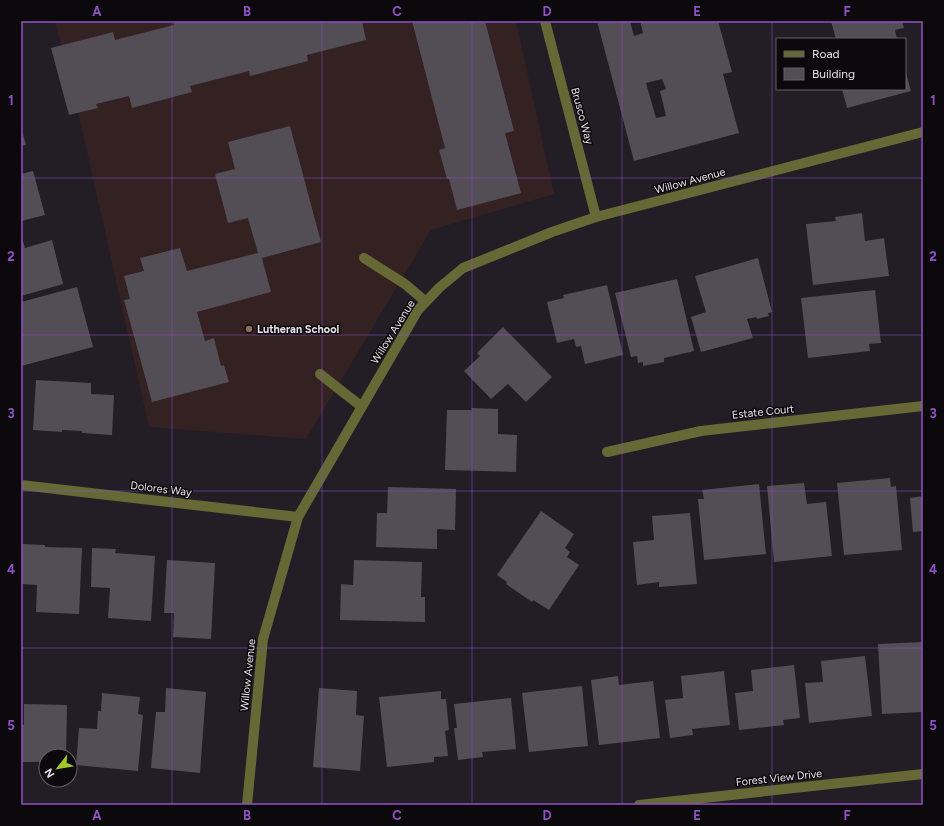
<svg xmlns="http://www.w3.org/2000/svg" width="944" height="826" font-family="Figtree,sans-serif">
  <style>
    .education { fill: #342121 }
    .building { fill: #534d55; fill-rule: evenodd }
    .lines { fill: none; stroke-linecap: round; stroke-linejoin: round }
    .minor { stroke: #666935; stroke-width: 10 }
    .grid { fill: none; stroke: #9051c7; stroke-width: 1; stroke-opacity: 0.55 }
    .education-dot { fill: #8d6e63; stroke: #0b090c; stroke-width: 1.5 }
    .labels { text-anchor: middle; dominant-baseline: central; stroke-width: 3; stroke-linejoin: round; paint-order: stroke }
    .street-label { font-size: 11px; fill: #e6e3e8; stroke: #0b090c }
    .poi-label { font-size: 11px; font-weight: bold; fill: #e6e3e8; stroke: #0b090c; text-anchor: start }
    .neatline { fill: none; stroke: #9051c7; stroke-width: 1.5 }
    .grid-label { font-size: 13px; text-anchor: middle; font-weight: bold; fill: #9051c7 }
  </style>
  <rect width="100%" height="100%" fill="#231e25"/>
  <path class="education" d="M55 21H516L554 194 431 230 306 439 149 427 81 125Z"/>
  <path class="building" d="M173 21H362L366 40 307 55 308 61 250 76 249 71 190 86 192 92 132 108 129 96 96 104 98 108 69 115 51 48 113 32 115 40 174 25Z
    M412 21H485L514 131 505 133 521 193 457 210 449 179H447L439 150 445 148Z
    M597 21H630L634 36 643 33 640 21H718L732 72 723 74 739 133 634 161ZM662 79 666 89 660 91 666 116 656 118 646 83Z
    M831 21H902L904 28 895 30 897 39H836Z
    M905 69 911 91 847 108 842 89H905Z
    M290 126 321 242 262 258 271 292 197 312 205 341 214 338 221 366 224 365 229 382 152 402 124 300 130 299 124 276 144 271 140 258 180 248 187 271 258 253 248 218 228 223 215 174 235 169 228 142Z
    M21 127 26 145 21 146Z
    M33 171 45 215 21 221V174Z
    M862 213 865 241 884 238 889 276 813 285 806 224 836 221 835 217Z
    M21 235 25 248 52 240 63 284 21 296Z
    M758 258 772 312 768 313 769 316 757 319 756 317 747 319 753 338 701 352 691 317 706 312 695 276Z
    M677 279 694 351 664 358V362L643 366V362L638 363 637 356 631 357 615 293Z
    M607 285 623 355 585 364 581 346 576 347 574 339 557 343 547 302 564 298 563 295Z
    M77 287 93 347 21 366V302Z
    M875 290 881 343 869 344 870 351 808 358 801 298Z
    M503 327 552 377 526 402 508 384 491 399 464 371 480 356 477 353Z
    M36 380 91 383V394L114 395 112 435 82 433V431L62 430V432L33 430Z
    M471 408 498 409V434L517 435 516 472 445 470 447 410H472Z
    M890 478 891 487 896 486 902 550 844 555 837 483Z
    M804 483 807 504 826 502 832 556 774 562 767 486Z
    M759 484 766 554 704 560 698 499H704L702 490Z
    M388 487 456 489 455 530 437 529V549L376 547 377 513H387Z
    M923 496V531L913 532 910 498Z
    M541 511 574 534 565 548 570 552 567 557 579 565 549 610 533 600 532 602 506 584 507 582 497 575Z
    M690 513 697 584 659 587V582L637 585 633 542 654 540 652 516Z
    M21 544 45 545V547L82 548 79 614 36 612 37 585 21 584Z
    M92 548 116 549 115 553 155 556 151 621 108 618 110 588 91 587Z
    M167 560 215 563 211 639 173 637 174 613H164Z
    M354 560 422 562 421 597H425V622L340 620 341 584 353 585Z
    M923 642V712L882 714 878 644Z
    M865 656 872 716 809 723 805 683 823 682 821 661Z
    M794 665 800 718 783 720 784 725 739 730 735 693 753 691 751 670Z
    M724 671 730 725 692 729 693 735 670 738 665 700 683 698 681 676Z
    M618 676 619 685 653 681 660 738 599 745 591 680Z
    M582 686 588 746 529 752 522 693Z
    M166 688 206 692 200 773 151 768 156 712H165Z
    M319 688 357 691 356 715 364 716 360 771 313 767Z
    M441 691V699H446L449 730 445 731 448 756 434 757V762L387 767 379 697Z
    M102 693 140 697 138 714 143 715 138 771 76 765 79 728 97 729 98 711H101Z
    M511 698 516 749 482 752 483 757 458 760 454 728H457L454 704Z
    M24 704 67 705 66 756H46V762H21V725H24Z"/>
  <g class="lines">
    <path class="minor" d="M545 21 596 217
      M364 258 405 284 426 302
      M320 374 362 407
      M607 452 701 431 923 406
      M21 485 298 517
      M247 805 263 639 298 517 418 310 439 288 463 268 552 232 596 217 923 132
      M639 805 923 774"/>
  </g>
  <path class="grid" d="M172 21V805M322 21V805M472 21V805M622 21V805M772 21V805M21 178H923M21 335H923M21 491H923M21 648H923"/>
  <circle class="education-dot" cx="249" cy="329" r="4"/>
  <g class="labels">
    <g class="street-label">
      <text transform="translate(582 116) rotate(75)">Brusco Way</text>
      <text transform="translate(690 181) rotate(-15)">Willow Avenue</text>
      <text transform="translate(393 332) rotate(-58)">Willow Avenue</text>
      <text transform="translate(763 412) rotate(-6)">Estate Court</text>
      <text transform="translate(161 489) rotate(7)">Dolores Way</text>
      <text transform="translate(248 675) rotate(-84)">Willow Avenue</text>
      <text transform="translate(779 778) rotate(-6)">Forest View Drive</text>
    </g>
    <g class="poi-label">
      <text x="257" y="329">Lutheran School</text>
    </g>
  </g>
  <rect width="944" height="826" fill="none" stroke="#0b090c" stroke-width="44"/>
  <rect x="776" y="38" width="130" height="52" fill="#0b090c" stroke="#636064"/>
  <rect x="784" y="51" width="20" height="6" fill="#666935" stroke="#636064"/>
  <text x="812" y="58" font-size="12" fill="#e6e3e8">Road</text>
  <rect x="784" y="68" width="20" height="12" fill="#534d55" stroke="#636064"/>
  <text x="812" y="78" font-size="12" fill="#e6e3e8">Building</text>
  <g transform="translate(58 768) rotate(239)"><circle r="19" fill="#0b090c" stroke="#636064"/>
  <path d="M0-3L7 15L0 10L-7 15Z" fill="#a1c92a"/>
  <text y="-6" font-size="11" font-weight="bold" text-anchor="middle" fill="#e6e3e8">N</text>
  </g>
  <rect x="22" y="22" width="900" height="782" class="neatline"/>
  <g class="grid-label">
    <text x="97" y="16">A</text>
    <text x="247" y="16">B</text>
    <text x="397" y="16">C</text>
    <text x="547" y="16">D</text>
    <text x="697" y="16">E</text>
    <text x="847" y="16">F</text>
    <text x="11" y="105">1</text>
    <text x="933" y="105">1</text>
    <text x="11" y="261">2</text>
    <text x="933" y="261">2</text>
    <text x="11" y="418">3</text>
    <text x="933" y="418">3</text>
    <text x="11" y="574">4</text>
    <text x="933" y="574">4</text>
    <text x="11" y="730">5</text>
    <text x="933" y="730">5</text>
    <text x="97" y="820">A</text>
    <text x="247" y="820">B</text>
    <text x="397" y="820">C</text>
    <text x="547" y="820">D</text>
    <text x="697" y="820">E</text>
    <text x="847" y="820">F</text>
  </g>
</svg>
